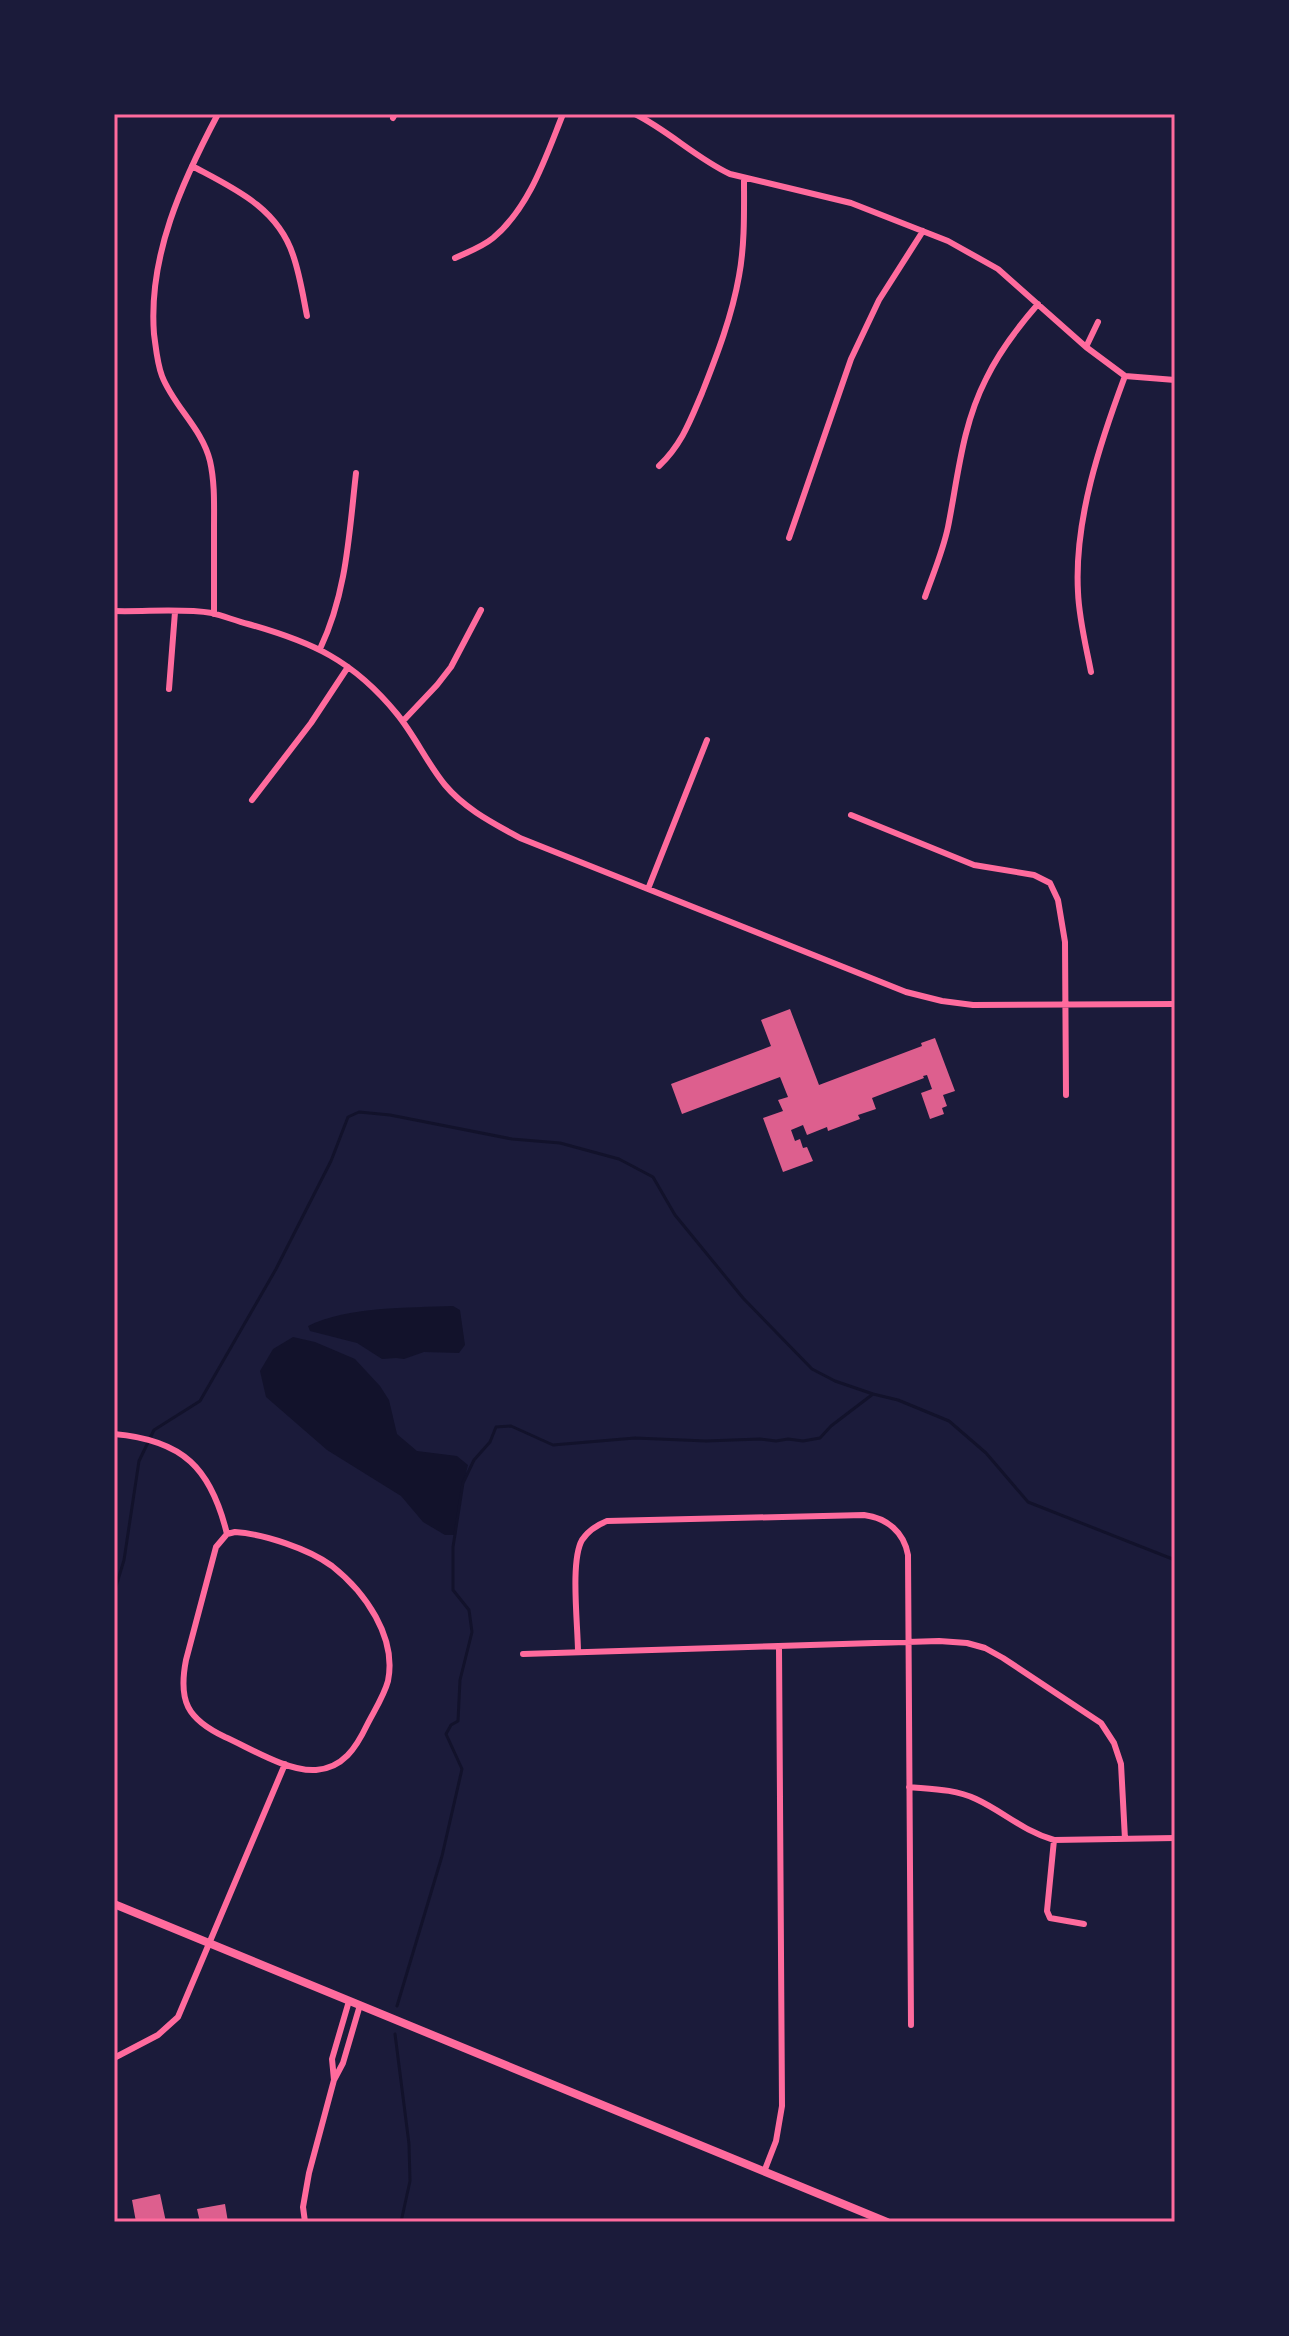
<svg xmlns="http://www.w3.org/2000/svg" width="1289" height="2336" font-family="Raleway,sans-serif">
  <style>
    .water { fill: #12122b }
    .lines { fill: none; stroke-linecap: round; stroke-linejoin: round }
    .stream { stroke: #12122b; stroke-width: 3 }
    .building { fill: #dd5f8e }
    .minor { stroke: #ff6b9d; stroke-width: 6 }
    .secondary { stroke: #ff6b9d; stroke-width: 8 }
    .neatline { fill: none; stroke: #ff6b9d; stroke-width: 3 }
  </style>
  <rect width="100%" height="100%" fill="#1b1b3a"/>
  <path class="water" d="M453 1306 460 1310 465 1345 459 1353 424 1352 404 1359 396 1358 382 1359 357 1343 310 1331 308 1326C348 1306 408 1308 453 1306Z
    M293 1337 315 1342 355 1359 380 1386 389 1400 397 1434 417 1451 457 1456 468 1465 461 1493 456 1535H445L423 1522 401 1496 327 1450 266 1397 260 1371 273 1349Z"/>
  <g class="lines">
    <path class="stream" d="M114 1593 124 1560 139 1461 154 1430 200 1401 276 1269 331 1161 348 1117 359 1112 390 1115 512 1139 560 1143 619 1159 653 1177 675 1215 743 1298 812 1369 835 1381 873 1394
      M397 2006 442 1856 462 1769 446 1734 451 1725 458 1721 460 1680 472 1632 469 1610 453 1590V1547L463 1483 474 1460 490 1442 496 1427 511 1426 553 1445 635 1438 706 1441 760 1439 776 1441 788 1439 803 1441 820 1438 831 1426 873 1394 898 1400 949 1421 986 1453 1028 1502 1175 1560
      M395 2034 409 2144 410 2181 401 2222"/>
  </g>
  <path class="building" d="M790 1009 819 1085 922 1046 921 1043 935 1038 955 1091 943 1095 947 1106 942 1108 944 1114 930 1119 921 1093 932 1089 927 1075 923 1076 924 1078 872 1098 876 1109 858 1115 860 1119 828 1131 827 1127 807 1135 803 1125 791 1130 795 1141 800 1139 803 1148 807 1147 813 1161 783 1172 763 1118 783 1111 778 1100 788 1097 780 1077 682 1114 671 1084 771 1046 761 1020Z
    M160 2194 166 2222H136L132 2200Z
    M225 2204 228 2222H200L197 2209Z"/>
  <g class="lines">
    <path class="minor" d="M635 114C669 131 696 158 730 174L851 203 948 241 998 269 1086 347 1125 376 1175 380
      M393 118 395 114
      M192 166C233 188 277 207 293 255 300 275 303 296 307 316
      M455 258C468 252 482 247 493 238 530 207 546 156 563 114
      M1086 347 1098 322
      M659 466C682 444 690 421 702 393 717 355 732 316 739 276 745 244 744 210 744 178
      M789 538 851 359 879 300 923 231
      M925 597C933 574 943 551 948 527 958 477 962 426 986 379 999 352 1018 327 1038 304
      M114 611C146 612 181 608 212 613 224 616 236 621 248 624 312 642 353 660 397 714 415 736 427 763 445 785 465 809 493 823 520 838L906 992 942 1001 973 1005 1175 1004
      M214 614C214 585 214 557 214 528 214 506 215 483 210 461 202 428 174 407 162 376 157 363 156 348 154 334 148 256 182 182 218 114
      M320 649C347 592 349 534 356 473
      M1091 672C1086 646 1079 619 1078 592 1074 520 1100 443 1125 376
      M169 689 175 612
      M403 721 437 685 451 667 481 610
      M252 800 311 723 348 667
      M851 815 974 865 1034 875 1050 883 1058 900 1065 942 1066 1095
      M648 889 707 740
      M114 1434C183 1440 211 1468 227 1534
      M235 1532C264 1534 309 1549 332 1566 365 1592 397 1637 388 1681 384 1696 374 1711 367 1725 356 1748 343 1768 316 1770 288 1772 250 1748 225 1737 187 1719 178 1701 186 1660L216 1547 227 1534Z
      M578 1652C578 1626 570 1561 582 1540 588 1531 597 1525 607 1521L864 1515C887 1518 904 1532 908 1555L911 2025
      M523 1654 939 1641 967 1643 985 1648 1003 1658 1101 1723 1114 1743 1121 1764 1125 1839
      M909 1787C931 1789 955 1789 976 1799 1004 1812 1023 1831 1054 1840L1175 1838
      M1054 1840 1047 1911 1050 1918 1084 1924
      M114 2058 158 2035 178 2017 285 1764
      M334 2080 332 2059 349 2001
      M764 2172 776 2141 782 2106 779 1648
      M305 2222 303 2207 309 2173 334 2080 343 2063 360 2005"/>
    <path class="secondary" d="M114 1904 887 2222"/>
  </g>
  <rect width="1289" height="2336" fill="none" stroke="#1b1b3a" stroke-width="232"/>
  <rect x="116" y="116" width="1057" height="2104" class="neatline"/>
</svg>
